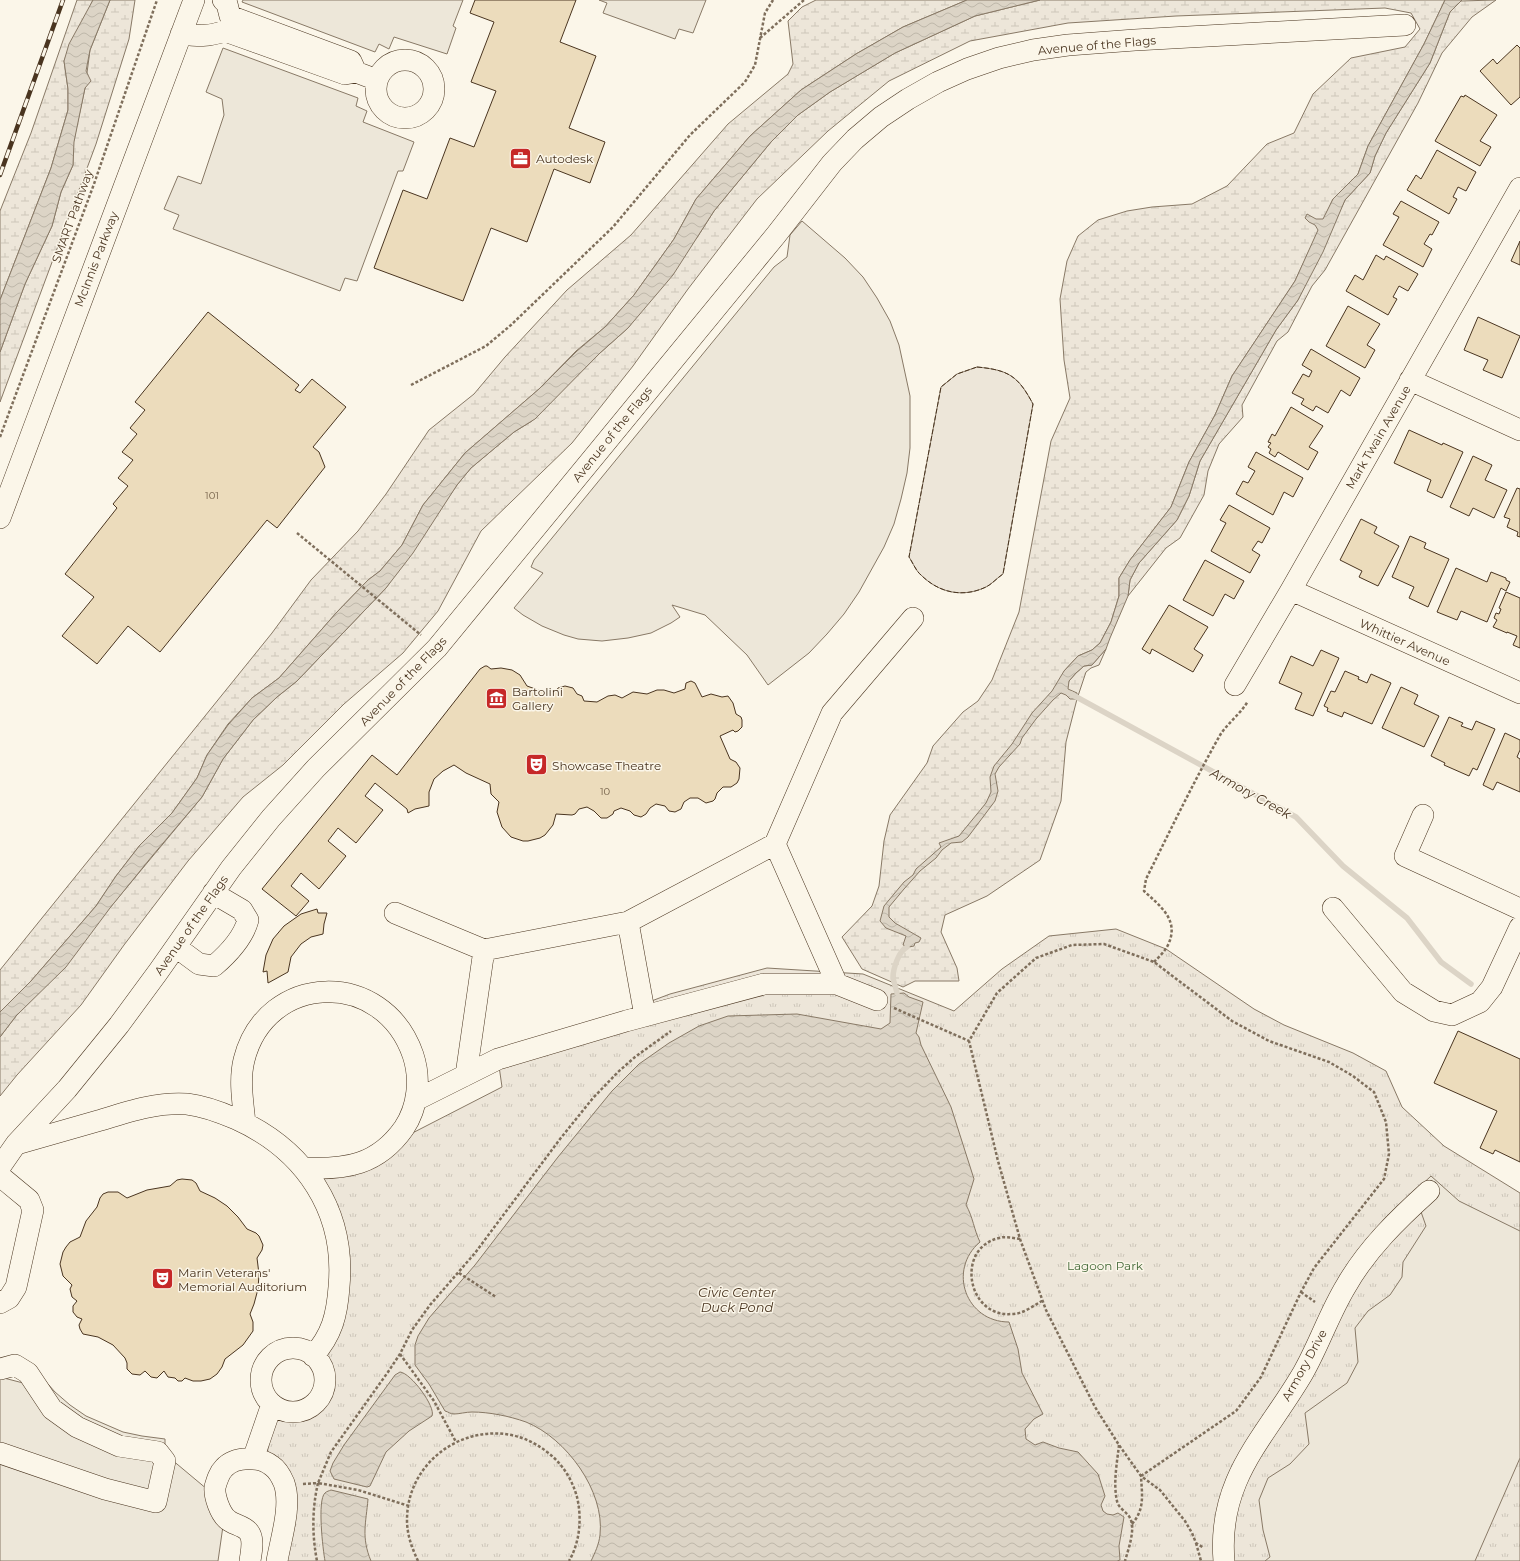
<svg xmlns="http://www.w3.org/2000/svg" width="1520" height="1561" font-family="Montserrat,sans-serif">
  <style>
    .grass { fill: #ede6d9; stroke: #887966 }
    .wetland { fill: url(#wetland-marsh); stroke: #887966 }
    .park { fill: url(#park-tufts); stroke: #887966 }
    .parking { fill: #ede7d9; stroke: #887966 }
    .water { fill: url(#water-waves); stroke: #887966 }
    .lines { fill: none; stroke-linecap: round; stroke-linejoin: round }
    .stream { stroke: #dcd4c6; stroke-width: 5.5 }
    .building { fill: #ecdcbc; stroke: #4a3520 }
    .minor-casing { stroke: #4a3520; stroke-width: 22 }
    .path { stroke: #7f6f5c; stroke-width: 2.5; stroke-dasharray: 3 2; stroke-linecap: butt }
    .minor { stroke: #fbf6e9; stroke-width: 21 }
    .rail-casing { stroke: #4a3520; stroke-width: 4.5 }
    .rail { stroke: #fbf6e9; stroke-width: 3; stroke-dasharray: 9; stroke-linecap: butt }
    .fence { stroke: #4a3520; stroke-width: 1; stroke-dasharray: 5 2; stroke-linecap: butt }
    .labels { text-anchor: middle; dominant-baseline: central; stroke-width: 3; stroke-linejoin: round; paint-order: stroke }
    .number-label { font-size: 10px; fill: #725f47 }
    .street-label { font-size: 12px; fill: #4a3520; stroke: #fbf6e9 }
    .poi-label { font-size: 12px; fill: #4a3520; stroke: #fbf6e9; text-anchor: start }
    .park-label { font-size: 12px; fill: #436837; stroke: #fbf6e9 }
    .water-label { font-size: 13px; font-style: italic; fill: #4a3520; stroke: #fbf6e9 }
  </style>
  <defs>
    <pattern id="wetland-marsh" width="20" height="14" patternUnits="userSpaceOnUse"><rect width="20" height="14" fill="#ede6d9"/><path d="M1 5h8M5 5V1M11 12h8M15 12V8" fill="none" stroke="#cdc6ba"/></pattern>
    <pattern id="park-tufts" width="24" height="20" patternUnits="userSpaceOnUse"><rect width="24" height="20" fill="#ede6d9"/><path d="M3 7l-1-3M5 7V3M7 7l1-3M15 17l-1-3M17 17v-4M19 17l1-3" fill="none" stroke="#cdc6ba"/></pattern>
    <pattern id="water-waves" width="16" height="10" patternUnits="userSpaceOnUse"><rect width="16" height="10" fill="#dcd4c6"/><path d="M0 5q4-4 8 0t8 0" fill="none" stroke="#beb7aa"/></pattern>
  </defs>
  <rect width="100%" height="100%" fill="#fbf6e9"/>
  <path class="grass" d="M977 367C1009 370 1018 376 1033 404L1003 574C997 578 992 584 986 587 963 598 939 593 921 575 916 571 913 563 909 557L941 387 957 374Z"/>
  <path class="wetland" d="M77 0H93L64 61 68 89V110L51 168 0 300V211L31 133Z
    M110 0H135L129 39 96 144 0 402V352L25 284 52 226 61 192 73 165V144L85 88 90 50Z
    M816 0H967L903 27 856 54 801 90 750 136 696 199 674 239 634 295 605 327 576 351 539 389 465 453 423 505 402 545 380 571 368 580 337 612 279 678 252 698 228 724 207 755 197 778 172 813 140 845 116 876 96 906 31 981 0 1012V970L272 633 311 580 358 531 386 494 429 430 474 394 505 357 567 290 631 235 728 124 788 74 793 64 788 21 802 7Z
    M1040 0H1445L1424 44 1368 146 1358 174 1333 199 1295 281 1232 376 1215 415 1189 462 1171 507 1130 560 1119 578V596L1111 622 1100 643 1092 650 1078 656 1064 671 1067 686 1069 681 1076 673 1084 666 1092 665 1106 649 1099 665 1091 668 1086 672 1077 699 1066 742 1061 801 1040 860 987 896 945 915 941 932 957 968 959 981H915L903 987 862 969 842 937 872 906 879 886 884 841 890 815 927 763 933 746 963 712 978 701 992 680 1019 612 1051 441 1070 398 1064 360 1060 299 1067 261 1078 236 1098 220 1127 211 1152 207 1192 204 1227 186 1267 144 1294 133 1313 94 1351 58 1405 47 1420 29 1411 13 1385 8 1176 16 1068 23 970 41 889 81 828 131 757 199 688 289 633 366 572 443 481 531 438 611 403 653 344 704 283 765 243 797 188 861 124 945 81 1005 17 1075 0 1096V1037L16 1016 38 994 202 797 223 759 253 720 277 697 297 681 386 588 457 485 471 468 514 432 532 421 600 353 628 328 698 236 714 211 771 142 798 115 830 92 895 53 975 16Z
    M1496 0 1472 17 1442 53 1418 103 1325 270 1312 286 1288 332 1277 341 1242 405 1243 417 1219 444 1208 471 1204 495 1180 538 1166 548 1128 596 1130 580 1139 563 1177 520 1189 496 1200 461 1276 330 1298 300 1345 200 1370 173 1375 156 1386 133 1430 63 1450 12 1460 1Z"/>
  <path class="park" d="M1116 929 1166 949 1254 1009 1284 1025 1353 1053 1386 1071 1402 1107 1444 1146 1520 1193V1561H277L287 1502 267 1458 272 1404C303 1425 336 1396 319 1363L340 1274 312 1179 391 1144 502 1087 498 1059 670 994 767 968 863 974 954 1011 1002 969 1049 936Z"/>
  <path class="parking" d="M243 0H463L453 26 456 28 447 54 394 37 389 49 379 44 375 52 242 2Z
    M599 0H706L693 33 679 29 675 39 603 13 607 3Z
    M223 48 358 98 356 106 367 111 363 122 414 142 403 171H398L357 281 345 278 340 291 173 229 179 215 164 209 178 176 201 184 224 115 222 99 206 92Z
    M802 221 845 258 863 277 877 298 890 321 899 345 910 396V448L907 473 901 499 894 524 884 547 859 592 844 614 827 634 809 653 768 685 747 655 705 615 672 605 680 617 671 623 651 633 628 638 602 641 578 639 564 635 542 626 523 615 514 608 543 573 531 567 534 560 774 267 787 257 790 235Z
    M1431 1176 1459 1201 1520 1231V1458L1475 1561H1265L1270 1557 1263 1530 1259 1500 1268 1478 1290 1464 1309 1444 1305 1413 1347 1383 1358 1362 1355 1328 1368 1311 1390 1295 1402 1277 1403 1262 1426 1226 1414 1192Z
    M40 1375 55 1392 70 1405 86 1416 123 1432 142 1436 165 1439V1454L226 1505 218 1561H0V1377L27 1384Z"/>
  <path class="water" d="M93 0H110L90 50 86 71 91 81 85 88 74 142 73 165 61 192 52 226 25 284 0 352V300L51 168 68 110V89L64 61 69 44Z
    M967 0H1040L975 16 895 53 830 92 798 115 771 142 714 211 673 275 628 328 600 353 535 419 514 432 471 468 457 485 413 553 386 588 297 681 277 697 253 720 223 759 202 797 153 855 110 908 66 967 16 1016 0 1037V1012L31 981 96 906 116 876 140 845 172 813 197 778 207 755 228 725 252 698 279 678 337 612 368 580 380 571 402 545 423 505 465 453 539 389 577 351 605 327 634 295 674 239 696 199 750 136 801 90 856 54 903 27Z
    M1445 0H1462L1450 12 1430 63 1386 133 1375 156 1370 173 1345 200 1323 252 1298 300 1276 330 1200 461 1189 496 1177 520 1139 563 1130 580 1128 596 1110 638 1106 649 1092 665 1084 666 1076 673 1069 681 1068 689 1077 693V699H1070L1066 695 1061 693 1053 700 1036 719 1022 738 1020 744 999 767 995 774 998 791 995 801 968 837 962 842 951 843 942 850 936 858 920 871 904 889 889 907V917L895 923 921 938 919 942 915 943 914 946 909 947 903 945 906 936 886 928 880 921 884 906 904 882 913 875 916 869 941 847 939 843 959 836 986 803 991 792 990 777 994 766 1012 744 1032 713 1052 691 1064 671 1078 656 1092 650 1100 643 1111 622 1119 596V578L1130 560 1171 507 1189 462 1215 415 1232 376 1295 281 1318 230 1315 225 1309 222 1305 218 1307 214 1316 219H1323L1333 199 1358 174 1368 146 1424 44Z
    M904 993 909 997 923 1002 916 1033 919 1037 921 1045 951 1107 974 1179 966 1205C973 1217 974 1230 980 1242 947 1270 966 1322 1009 1322L1018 1349 1022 1373 1043 1414 1034 1419 1025 1429 1026 1439 1035 1445 1043 1442 1059 1448 1078 1452 1098 1474 1105 1496 1101 1505 1103 1511 1107 1514 1113 1515 1118 1513 1124 1517 1119 1546 1120 1560 1117 1561H591C595 1553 599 1544 600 1535 605 1491 566 1438 526 1422 509 1416 489 1412 472 1412 466 1412 459 1414 454 1414 450 1414 449 1412 445 1411L429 1384 415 1365V1345L418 1336 429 1318 475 1265 558 1157 612 1091 639 1064 669 1043 699 1026 728 1016 797 1014 881 1029 890 1023 891 994Z
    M400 1372C411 1373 436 1407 432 1416L409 1431 386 1452 370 1486 367 1487 334 1479 330 1471 333 1463 344 1445 395 1375Z
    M331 1490 368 1499C366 1523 361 1537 371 1561H325C323 1550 317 1500 325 1493 327 1491 329 1491 331 1490Z"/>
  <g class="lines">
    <path class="stream" d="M1071 694 1296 817 1343 866 1407 918 1441 962 1471 984
      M897 993C896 988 894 983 893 978 893 968 899 951 907 947"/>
  </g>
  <path class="building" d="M475 0H576L560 42 596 56 569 128 605 142 590 183 554 169 527 242 491 228 463 301 374 268 403 190 427 199 450 138 474 147 496 91 471 82 494 22 470 13Z
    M1517 45 1520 48V97L1511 105 1480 71 1493 59 1497 64Z
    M1465 95 1497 115 1480 141 1491 147 1480 166 1435 141 1461 96 1464 97Z
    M1437 150 1476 172 1466 191 1458 187 1453 197 1457 199 1449 214 1407 190 1416 175 1421 179Z
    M1401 201 1439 222 1432 235 1430 234 1424 244 1432 249 1423 267 1383 245 1399 217 1393 214Z
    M1520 241V265L1511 261Z
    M1376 255 1384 260 1386 256 1418 274 1408 291 1399 286 1393 297 1397 299 1388 315 1346 291 1355 275 1363 280Z
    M1348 306 1380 324 1367 345 1375 350 1365 368 1326 346Z
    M208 312 299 385 295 390 300 393 312 379 346 407 313 447 319 452 325 467 277 528 267 520 160 652 128 626 97 664 62 636 94 597 65 574 117 508 113 504 128 486 118 478 133 460 122 452 137 434 130 428 145 410 135 402Z
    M1478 317 1520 336 1502 378 1483 370 1488 360 1464 350Z
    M1311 349 1360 378 1350 396 1341 390 1328 413 1316 406 1313 411 1301 404 1304 399 1292 393 1303 374 1309 377 1312 371 1302 365Z
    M1291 407 1323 426 1309 447 1318 452 1308 470 1278 452 1275 457 1269 453 1271 449 1268 447 1271 443 1268 442 1272 434 1275 436Z
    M1409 430 1442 445 1443 443 1463 452 1442 498 1427 491 1431 480 1394 463Z
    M1256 452 1303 478 1293 497 1284 492 1273 515 1236 494 1243 481 1248 483 1255 471 1248 467Z
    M1473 456 1492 465 1485 480 1507 490 1494 518 1473 508 1469 516 1450 507Z
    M1517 488 1520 489V537L1517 536 1518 532 1507 527 1510 519 1504 517Z
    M1229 505 1270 528 1262 543 1258 541 1252 550 1260 555 1250 573 1211 551 1226 523 1220 520Z
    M1361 519 1377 527 1374 533 1399 546 1378 586 1359 577 1362 571 1340 560Z
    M1410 536 1426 543 1424 548 1449 559 1428 607 1409 598 1414 587 1392 577Z
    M1205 560 1244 581 1234 599 1225 594 1213 616 1183 600Z
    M1456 568 1487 582 1491 572 1506 578V580L1510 582 1506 591 1501 588 1487 622 1461 611 1457 620 1437 612Z
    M1506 592 1520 598V648L1513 645 1517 636 1507 632V633L1493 627 1497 620 1494 618 1496 613 1499 614 1501 609 1499 608Z
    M1169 605 1208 627 1194 649 1203 655 1193 672 1152 649 1150 654 1142 649Z
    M1321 650 1339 658 1313 716 1295 709 1302 693 1279 683 1291 656 1313 666Z
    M485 666H487L491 669 501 668 512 670 520 675 527 686 552 695 558 688 565 686 573 688 577 694 582 696 584 701 597 702 608 696 615 695 622 698 633 692 647 694 657 690H664L674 693 685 689 686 683 691 681 695 683 702 697 711 694 722 697 728 696 733 703 736 714 741 717 742 720V727L738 731 735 732 733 730 720 736 730 759 736 762 740 768 739 779 737 783 731 787H723L717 793 715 799 713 801 706 803 698 798H690L684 802 681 809 675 812 669 811 665 806 656 804 650 808 646 814 641 817 634 815 630 811 621 808 614 811 613 814 607 818H601L594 811 587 807 579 809 575 814 572 815 556 814 553 825 545 835 540 838 528 841H523L511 837 502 827 497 812 499 802 491 794 490 784 466 773 454 765 443 771 434 779 429 792V806L415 809 408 813 407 809 375 783 365 796 383 810 356 843 338 828 328 841 346 856 319 889 301 873 291 886 309 901 296 916 262 889 372 755 397 775 480 669Z
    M1345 671 1359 677 1358 679 1367 683 1371 674 1391 683 1372 724 1344 712 1342 717 1327 711 1328 708 1324 706 1331 691 1335 692Z
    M1401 687 1418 695 1414 704 1439 716 1424 747 1382 728Z
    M1449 717 1463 723 1461 726 1472 730 1476 721 1495 729 1477 770 1473 768 1469 776 1444 765 1445 763 1431 756Z
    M1505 733 1520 740V750L1517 757 1520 759V792L1497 782 1493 790 1483 785Z
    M317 909 318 913H327L324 924 323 934 311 937 301 944 291 957 288 972 268 983 267 971 263 972 266 955 273 939 284 926 301 914Z
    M1458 1031 1520 1059V1162L1495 1150 1493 1154 1480 1148 1497 1111 1434 1083Z
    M182 1179 192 1180 196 1183 200 1191 215 1198 227 1206 238 1217 247 1229 256 1233 259 1236 263 1245 262 1250 257 1258 259 1274 258 1289 254 1304 250 1314 253 1322V1331L243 1345 225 1359 222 1367 217 1374 210 1379 201 1381H193L185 1378 182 1381H178L175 1378 168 1377 164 1371 157 1378 151 1377 145 1371 140 1375 132 1374 127 1369V1363L125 1358 113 1345 98 1337 83 1334 80 1329 79 1325 82 1319 77 1317 73 1312V1306L77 1301 72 1297 70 1289 72 1285 63 1276 60 1264 63 1252 66 1247 70 1242 80 1237 86 1221 97 1207 100 1198 103 1194 108 1192H118L127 1198 147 1190 170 1186 177 1180Z"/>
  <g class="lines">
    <defs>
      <path id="minor" d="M223 0 227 4 230 16 351 61 356 72
        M181 34C198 36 208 37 225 31L345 74 356 72 377 80
        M376 89a29 29 0 1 1 58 0a29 29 0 1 1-58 0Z
        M1410 380 1520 430
        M0 518 194 0
        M1291 590 1520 693
        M1235 685 1291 590 1520 188
        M1423 815 1405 856 1520 909
        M775 844 837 984
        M1333 908 1403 992 1434 1011 1452 1015 1480 1002 1492 987 1520 927
        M395 913 484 950
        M176 947 199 964 214 966C228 954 243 939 248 920L242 910 213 893
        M645 1016 628 922 775 844 832 713 913 618
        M466 1075 484 950 628 922
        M416 1100 498 1059 626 1021 764 984H837L877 1000
        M245 1123C243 1103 239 1080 244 1060 266 972 383 968 413 1055 421 1079 418 1107 404 1128 378 1165 346 1170 303 1168
        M17 1144C45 1136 73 1128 101 1120 130 1111 157 1102 187 1104 204 1106 220 1112 236 1119 305 1150 346 1211 339 1287 337 1315 332 1335 313 1356
        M0 1167 16 1144 67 1089 119 1025 158 972 231 868 271 818 316 768 437 648 776 235 832 163 855 139 881 117 908 99 938 82 967 69 999 58 1033 50 1068 45 1135 40 1405 25
        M0 1176 29 1200 33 1210 16 1287 9 1298 0 1303
        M261 1380a32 32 0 1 1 64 0a32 32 0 1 1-64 0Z
        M0 1369 15 1365 28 1373 52 1409 77 1427 119 1446 158 1452 165 1461 156 1502 105 1489 0 1453
        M253 1459 272 1404
        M250 1561C251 1553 254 1542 250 1534 246 1526 234 1525 228 1520 220 1514 214 1496 215 1487 217 1480 219 1473 224 1468 235 1456 260 1456 272 1466 278 1470 281 1476 284 1483 292 1505 281 1538 277 1561
        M1224 1561C1217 1479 1265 1438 1303 1373 1319 1345 1329 1314 1346 1286 1367 1249 1398 1219 1429 1191"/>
    </defs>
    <use href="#minor" class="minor-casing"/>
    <path class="path" d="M760 38 804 0
      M411 385 486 346 511 325 613 227 690 135 745 82 755 65 765 13 773 0
      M0 437 94 184 157 0
      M297 533 421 635
      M1154 962C1159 957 1165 951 1168 945 1180 920 1160 906 1144 891L1146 879C1170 831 1193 783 1219 737 1226 724 1240 715 1248 701
      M894 1008 969 1041
      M1020 1239C1013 1238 1006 1236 999 1238 955 1248 967 1318 1012 1314 1023 1314 1033 1306 1042 1301
      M459 1273 496 1297
      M1301 1292 1315 1302
      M400 1354 434 1401 456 1442
      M1119 1445C1117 1463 1113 1483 1117 1501 1118 1508 1127 1512 1130 1518 1136 1529 1128 1550 1125 1561
      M1141 1476 1236 1411 1261 1377 1301 1292 1314 1268 1384 1179 1389 1154 1386 1122 1374 1092 1353 1076 1329 1062 1269 1041 1232 1021 1154 962 1104 944 1072 945 1036 958 997 993 969 1041 998 1161 1020 1239 1046 1310 1095 1407 1119 1445 1141 1476 1160 1490 1185 1521 1192 1533 1196 1543 1204 1548
      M303 1484 318 1483C312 1509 312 1535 317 1561
      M409 1506 358 1490 318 1483 331 1452 388 1372 400 1354 412 1330 430 1305 475 1253 560 1139 593 1098 618 1072 635 1057 671 1031
      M1132 1524C1145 1509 1142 1495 1141 1476
      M1196 1543 1201 1561
      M418 1561C412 1548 407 1535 407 1520 407 1449 491 1407 547 1452 562 1463 572 1479 577 1497 582 1518 580 1542 569 1561"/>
    <use href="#minor" class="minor"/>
    <defs>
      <path id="rail" d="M0 175 63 0"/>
    </defs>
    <use href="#rail" class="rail-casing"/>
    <use href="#rail" class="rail"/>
    <path class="fence" d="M977 367C1009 370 1018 376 1033 404L1003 574C997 578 992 584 986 587 963 598 939 593 921 575 916 571 913 563 909 557L941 387 957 374Z"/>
  </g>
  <defs>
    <symbol id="office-square" viewBox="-11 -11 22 22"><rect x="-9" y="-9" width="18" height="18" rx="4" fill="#c62828" stroke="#fbf6e9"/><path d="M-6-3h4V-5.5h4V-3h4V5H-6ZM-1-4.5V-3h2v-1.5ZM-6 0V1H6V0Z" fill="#fff"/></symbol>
    <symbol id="museum-square" viewBox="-11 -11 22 22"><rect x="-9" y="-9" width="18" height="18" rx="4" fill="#c62828" stroke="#fbf6e9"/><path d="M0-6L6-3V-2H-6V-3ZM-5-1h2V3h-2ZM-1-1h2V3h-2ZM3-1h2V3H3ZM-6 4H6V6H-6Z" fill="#fff"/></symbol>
    <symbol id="theatre-square" viewBox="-11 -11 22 22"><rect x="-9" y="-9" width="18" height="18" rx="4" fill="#c62828" stroke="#fbf6e9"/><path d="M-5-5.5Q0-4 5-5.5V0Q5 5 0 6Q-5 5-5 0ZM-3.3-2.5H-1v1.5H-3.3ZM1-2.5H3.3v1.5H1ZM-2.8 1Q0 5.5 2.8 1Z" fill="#fff"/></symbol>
  </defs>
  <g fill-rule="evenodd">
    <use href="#office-square" x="508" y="146" width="25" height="25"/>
    <use href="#museum-square" x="484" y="686" width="25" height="25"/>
    <use href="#theatre-square" x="524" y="752" width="25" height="25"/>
    <use href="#theatre-square" x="150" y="1266" width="25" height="25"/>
  </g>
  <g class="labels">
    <g class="number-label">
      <text x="212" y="495">101</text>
      <text x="605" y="791">10</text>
    </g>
    <g class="street-label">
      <text transform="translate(1097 45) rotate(-5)">Avenue of the Flags</text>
      <text transform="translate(72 216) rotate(-70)">SMART Pathway</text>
      <text transform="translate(96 259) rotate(-69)">McInnis Parkway</text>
      <text transform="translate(612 434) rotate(-51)">Avenue of the Flags</text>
      <text transform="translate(1378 437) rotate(-60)">Mark Twain Avenue</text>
      <text transform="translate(1405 642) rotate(24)">Whittier Avenue</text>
      <text transform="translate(403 681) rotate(-46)">Avenue of the Flags</text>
      <text transform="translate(191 925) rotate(-55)">Avenue of the Flags</text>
      <text transform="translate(1304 1365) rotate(-61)">Armory Drive</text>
    </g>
    <g class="poi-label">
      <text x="536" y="158">Autodesk</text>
      <text x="512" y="691">Bartolini<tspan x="512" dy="14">Gallery</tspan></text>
      <text x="552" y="765">Showcase Theatre</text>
      <text x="178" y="1272">Marin Veterans'<tspan x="178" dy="14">Memorial Auditorium</tspan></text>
    </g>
    <g class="park-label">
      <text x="1105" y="1265">Lagoon Park</text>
    </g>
    <g class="water-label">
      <text transform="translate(1251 793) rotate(29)">Armory Creek</text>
      <text x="737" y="1292">Civic Center<tspan x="737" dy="15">Duck Pond</tspan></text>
    </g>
  </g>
</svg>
